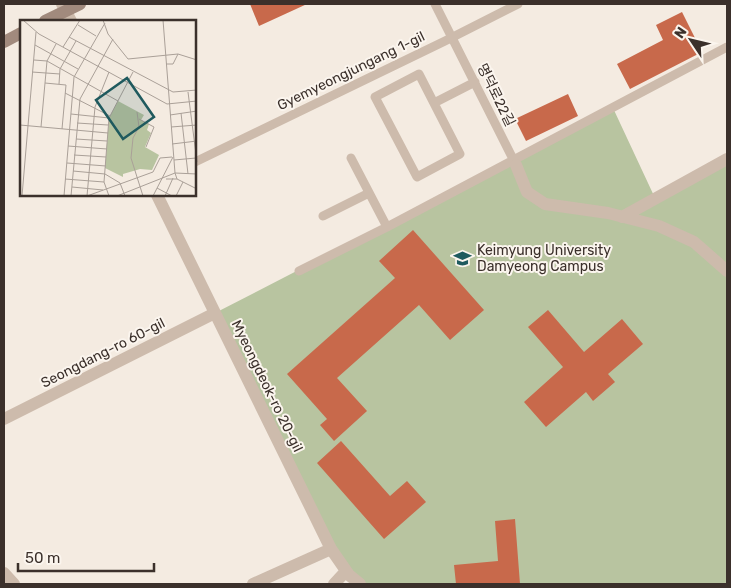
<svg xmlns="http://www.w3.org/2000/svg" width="731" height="588" font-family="Rubik,'Noto Sans KR',sans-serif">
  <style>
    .green { fill: #b8c4a0 }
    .building { fill: #c8694b }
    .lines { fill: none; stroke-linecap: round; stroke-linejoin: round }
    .service { stroke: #cdbbac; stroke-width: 9 }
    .minor { stroke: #cdbbac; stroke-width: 12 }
    .secondary { stroke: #a18a7d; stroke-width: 12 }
    .labels { text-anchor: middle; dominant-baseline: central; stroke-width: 4; stroke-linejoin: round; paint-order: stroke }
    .street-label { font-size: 14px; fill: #3b302b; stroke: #fbf5ee }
    .poi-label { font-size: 14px; fill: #3b302b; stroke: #fbf5ee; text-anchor: start }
    .inset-road { fill: none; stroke: #aaa098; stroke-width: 1 }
    .view { fill: #1f5a5e; fill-opacity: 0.15; stroke: #1f5a5e; stroke-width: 2.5 }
    .inset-edge { fill: none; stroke: #3b302b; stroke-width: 2.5 }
  </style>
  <rect width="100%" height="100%" fill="#f4ebe1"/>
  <path class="green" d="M613 108 655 198 727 159V584H361L346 571 215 313Z"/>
  <path class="building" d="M250 4H307L259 26Z
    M682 12 702 52 630 89 617 64 663 40 656 25Z
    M568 94 578 116 526 141 515 119Z
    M413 230 484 310 450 340 419 305 337 378 367 411 334 441 320 425 327 419 287 374 395 278 379 261Z
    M548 310 584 352 622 319 643 344 608 374 615 382 593 401 586 392 546 427 524 402 563 367 528 327Z
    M341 441 390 496 407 481 426 502 384 539 317 463Z
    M515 519 520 584H456L454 565 498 561 495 521Z"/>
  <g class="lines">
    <path class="service" d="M435 4 516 165
      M419 74 460 154 417 177 375 97Z
      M434 103 475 82
      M351 158 387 227 727 47
      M195 162 445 41 518 4
      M323 216 369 193
      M299 271 387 227"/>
    <path class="minor" d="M62 4 71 21
      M516 165 527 192 545 204 608 213 659 226 694 242 727 271
      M157 195 331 549 349 575 360 584
      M622 217 727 159
      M4 419 215 313
      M4 573 14 584
      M253 584 331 549
      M334 584 346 571"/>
    <path class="secondary" d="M45 21 80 4
      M4 42 21 33"/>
  </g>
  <defs>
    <symbol id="university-bare" viewBox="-9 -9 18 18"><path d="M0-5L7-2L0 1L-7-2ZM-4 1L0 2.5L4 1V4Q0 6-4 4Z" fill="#1f5a5e" stroke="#fbf5ee" stroke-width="2.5" paint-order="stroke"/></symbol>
  </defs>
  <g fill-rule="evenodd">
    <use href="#university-bare" x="450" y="246" width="25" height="25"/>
  </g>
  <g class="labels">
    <g class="street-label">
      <text transform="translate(351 71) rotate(-26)">Gyemyeongjungang 1-gil</text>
      <text transform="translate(496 95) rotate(64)">명덕로22길</text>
      <text transform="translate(103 353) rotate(-27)">Seongdang-ro 60-gil</text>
      <text transform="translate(267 386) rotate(64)">Myeongdeok-ro 20-gil</text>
    </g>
    <g class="poi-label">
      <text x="477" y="250">Keimyung University<tspan x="477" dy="16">Damyeong Campus</tspan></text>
    </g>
  </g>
  <g transform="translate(20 20)">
    <rect width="176" height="176" fill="#f4ebe1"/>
    <path d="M98 81 124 95 121 100 129 104 127 110 131 113 125 127 139 135 132 150 120 149 103 154V157L85 148 89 98Z" fill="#b8c4a0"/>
    <path class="inset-road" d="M3 0 19 14 147 84 177 81M83 0 88 14 108 39M58 5 76 16M49 17 153 72 177 70M15 25 58 49M43 27 60 0M108 39 158 34 177 40M14 40 27 41 98 81M146 44H153L158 34M12 52 40 54M25 63 46 65 42 109M39 64 40 49 56 21M168 72 177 142M45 73 90 96M117 92 119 107 113 118 111 138 123 176M161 93 168 154M51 94 89 98M150 95 177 91M119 99 134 107 126 127M57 103 88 105M0 105 88 113M21 107 27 41 36 24M151 107 177 105M56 119 87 121M152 124 177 121M48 126 87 129M54 135 86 137M154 140 176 138M47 143 86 146M53 151 85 154 100 163 105 176M45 159 84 162M146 159H157L177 169M157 159 155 153 177 154M52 167 83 170M137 168 152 176M2 176 16 12M44 176 54 57 85 3M51 176 60 79 93 19M67 176 75 87 89 52M67 176 133 152 140 138 152 137M89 176 84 162 89 98 113 52M97 176 155 153 143 0M133 176 153 137M145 176 153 158M156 176 163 162"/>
    <path class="view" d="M107 58 134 97 103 119 76 80Z"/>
    <rect width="176" height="176" class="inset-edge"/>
  </g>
  <rect width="731" height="588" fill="none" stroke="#3b302b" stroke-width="10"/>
  <g transform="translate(691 40) rotate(305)" stroke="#fbf5ee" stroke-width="4" paint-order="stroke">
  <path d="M0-4L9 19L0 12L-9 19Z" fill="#3b302b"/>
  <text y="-8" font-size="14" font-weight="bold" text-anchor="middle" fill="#3b302b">N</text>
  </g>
  <path d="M18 563v8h136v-8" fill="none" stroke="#3b302b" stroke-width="2.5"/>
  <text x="25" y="563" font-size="15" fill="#3b302b" stroke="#fbf5ee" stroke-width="4" paint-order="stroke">50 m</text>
</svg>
